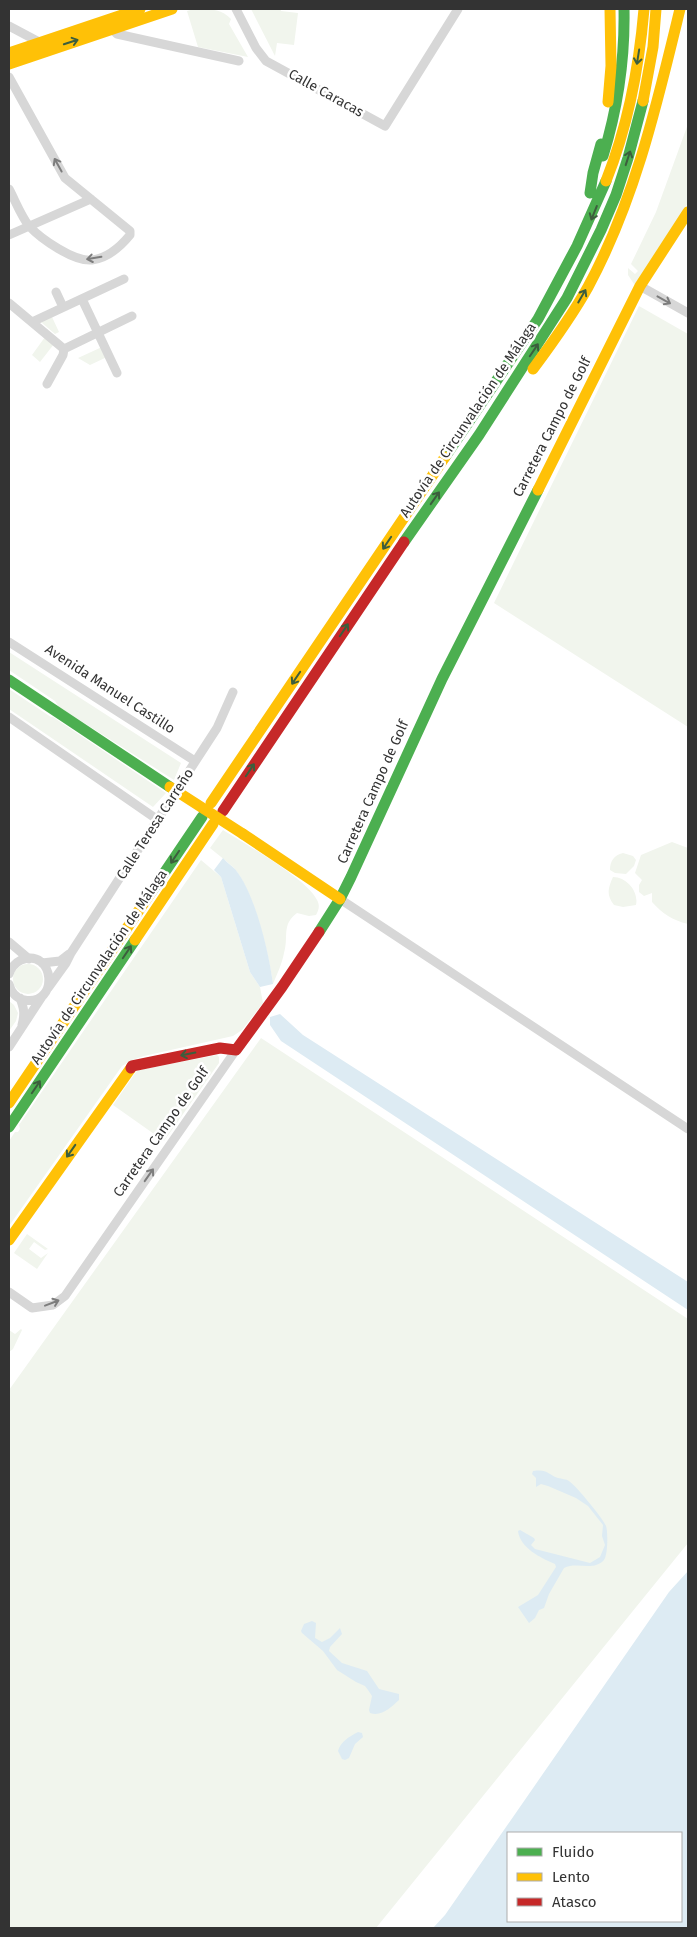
<svg xmlns="http://www.w3.org/2000/svg" width="697" height="1937" font-family="'Fira Sans',sans-serif">
  <style>
    .green { fill: #f1f5ed }
    .water { fill: #ddebf3; fill-rule: evenodd }
    .lines { fill: none; stroke-linecap: round; stroke-linejoin: round }
    .street { stroke: #d7d7d7; stroke-width: 9 }
    .fast { stroke: #4caf50; stroke-width: 11 }
    .slow { stroke: #ffc107; stroke-width: 11 }
    .jam { stroke: #c62828; stroke-width: 11 }
    .slow-bridge { stroke: #ffc107; stroke-width: 11 }
    .oneway { stroke: #3c5e3d }
    .oneway2 { stroke: #7d7d7d }
    .labels { text-anchor: middle; dominant-baseline: central; stroke-width: 5; stroke-linejoin: round; paint-order: stroke }
    .street-label { font-size: 14px; fill: #333; stroke: #fff }
  </style>
  <rect width="100%" height="100%" fill="#fff"/>
  <path class="green" d="M194 9C208 9 221 8 231 19L229 24 248 57 198 47 187 11Z
    M251 9H281V11L298 13 294 45 277 43 275 56Z
    M688 124V203L636 287 628 275V268L635 274 638 271 631 264 656 212Z
    M639 306 688 334V727L494 603Z
    M52 317 59 332 55 334 41 322Z
    M45 337 54 344 40 362 32 355Z
    M102 347 107 357 90 365 78 358Z
    M9 652 181 763 174 780 59 707 55 701 9 670Z
    M9 689 51 717H53L166 793 153 807 9 709Z
    M223 830C245 844 307 879 317 900 320 905 319 910 316 915L309 916 297 913C281 925 289 937 284 953 282 964 277 974 273 984 269 954 254 891 234 868 227 861 218 855 210 848Z
    M672 842 688 848V924C672 920 663 914 652 902V893L644 896 639 892V885L642 880 635 873 641 855Z
    M623 853 633 856 636 860 634 866 626 874 615 873 610 870C610 861 614 855 623 853Z
    M201 860 221 877 250 972 260 987 263 1003 242 1030 233 1036 144 1056 132 1060 122 1066 9 1226V1141L15 1132H18L20 1129 19 1125Z
    M613 877C627 877 639 892 636 905L623 907 614 905C606 895 608 888 613 877Z
    M13 979a15 15 0 1 1 30 0a15 15 0 1 1-30 0Z
    M9 1001 14 1005 18 1013 16 1021 9 1031Z
    M261 1038 688 1319V1543L376 1928H9V1390Z
    M217 1055 219 1057V1063L164 1141 113 1105 136 1072 139 1070Z
    M27 1234 48 1249 45 1250 34 1242 29 1249 41 1258 48 1253 37 1269 14 1253Z
    M21 1329 22 1330 13 1349 9 1352V1330L15 1334Z"/>
  <path class="water" d="M223 858C226 862 231 865 235 869 255 893 269 952 273 984L260 987 250 972 221 877 214 870Z
    M280 1014 303 1035 688 1282V1310L281 1041 270 1025V1017Z
    M533 1471C549 1469 546 1474 558 1478 562 1479 566 1479 569 1481 577 1487 602 1517 606 1526 608 1531 608 1555 604 1560 593 1572 577 1561 564 1568L549 1594 544 1608 539 1610 535 1618 529 1623 518 1607 538 1595 556 1567 555 1564C541 1558 520 1548 518 1531L520 1530 534 1538 535 1540 531 1545 535 1549 590 1563 600 1557 605 1545 602 1536 603 1525 588 1506 576 1498 548 1486 541 1484 536 1487V1478L532 1474Z
    M688 1571V1928H433L445 1915 669 1592ZM508 1833H681V1921H508Z
    M312 1621 316 1623 315 1638 322 1642 330 1638 340 1628 342 1634 330 1647 329 1651 342 1663 367 1671 379 1689 399 1694V1700C391 1707 382 1717 370 1713L369 1710 372 1696 368 1690 365 1686 356 1682 337 1670 323 1651 302 1633 301 1631 304 1624Z
    M358 1732 362 1733 363 1737 355 1744 349 1758 345 1760 342 1759 338 1751C341 1741 349 1737 358 1732Z"/>
  <g class="lines">
    <path class="street" d="M236 9 256 48 266 61 385 126 458 9
      M9 26 41 43
      M112 29 117 34 239 61
      M9 77 65 178 130 231V235C121 246 108 258 92 260 74 262 41 239 29 226 21 216 15 200 9 189
      M9 235 91 199
      M640 286 688 313
      M56 292 63 307
      M82 299 117 373
      M9 303 64 349 63 355 47 384
      M32 322 124 279
      M64 349 132 316
      M9 642 195 761
      M9 717 158 820
      M340 899 688 1129
      M9 942 29 959
      M42 963 60 961 69 954
      M9 974C11 968 15 963 21 960 55 947 60 1007 24 1000 16 998 11 992 9 984
      M48 988 66 963 71 953 217 728 233 692
      M20 998C24 1008 25 1014 22 1025
      M9 1047 43 995
      M9 1292 32 1308 53 1305 65 1296 236 1050"/>
    <path class="fast" d="M603 156C618 107 625 60 624 9
      M590 193 593 173 601 144
      M445 457 538 319 577 246 606 181
      M404 542 479 435 567 298 601 230 616 195 628 158 643 101
      M9 680 170 787
      M152 891 202 817
      M319 932 340 899 351 877 442 679 538 490
      M9 1127 135 940"/>
    <path class="slow" d="M9 53 140 9
      M9 64 172 9
      M643 101 653 47 656 9
      M608 102 611 66 610 9
      M606 181C628 126 639 68 644 9
      M533 369C553 342 572 316 588 287 635 200 657 104 680 9
      M538 490 640 286 688 212
      M211 803 445 457
      M243 834 340 899
      M135 940 213 824
      M9 1103 152 891
      M9 1240 131 1068"/>
    <path class="jam" d="M223 811 404 542
      M131 1068 132 1066 220 1048 236 1050 282 987 319 932"/>
    <path class="slow-bridge" d="M170 787 243 834"/>
  </g>
  <defs><path id="oneway-shaft" d="M-6 0H5M1.5-3L5.5 0L1.5 3" fill="none" stroke-width="1.6" stroke-linecap="round" stroke-linejoin="round" transform="scale(1.25)"/></defs>
  <g class="oneway">
    <use href="#oneway-shaft" transform="translate(71 42) rotate(-18)"/>
    <use href="#oneway-shaft" transform="translate(638 57) rotate(99)"/>
    <use href="#oneway-shaft" transform="translate(628 158) rotate(-72)"/>
    <use href="#oneway-shaft" transform="translate(594 213) rotate(112)"/>
    <use href="#oneway-shaft" transform="translate(582 296) rotate(-60)"/>
    <use href="#oneway-shaft" transform="translate(534 350) rotate(-56)"/>
    <use href="#oneway-shaft" transform="translate(435 498) rotate(-55)"/>
    <use href="#oneway-shaft" transform="translate(387 543) rotate(124)"/>
    <use href="#oneway-shaft" transform="translate(344 630) rotate(-56)"/>
    <use href="#oneway-shaft" transform="translate(296 678) rotate(124)"/>
    <use href="#oneway-shaft" transform="translate(250 770) rotate(-56)"/>
    <use href="#oneway-shaft" transform="translate(175 857) rotate(124)"/>
    <use href="#oneway-shaft" transform="translate(127 952) rotate(-56)"/>
    <use href="#oneway-shaft" transform="translate(188 1054) rotate(169)"/>
    <use href="#oneway-shaft" transform="translate(36 1087) rotate(-56)"/>
    <use href="#oneway-shaft" transform="translate(71 1151) rotate(125)"/>
  </g>
  <g class="oneway2">
    <use href="#oneway-shaft" transform="translate(58 165) rotate(-119)"/>
    <use href="#oneway-shaft" transform="translate(94 258) rotate(171)"/>
    <use href="#oneway-shaft" transform="translate(664 300) rotate(29)"/>
    <use href="#oneway-shaft" transform="translate(149 1175) rotate(-55)"/>
    <use href="#oneway-shaft" transform="translate(52 1303) rotate(-21)"/>
  </g>
  <g class="labels">
    <g class="street-label">
      <text transform="translate(326 93) rotate(29)">Calle Caracas</text>
      <text transform="translate(468 420) rotate(-56)">Autovía de Circunvalación de Málaga</text>
      <text transform="translate(552 427) rotate(-63)">Carretera Campo de Golf</text>
      <text transform="translate(110 689) rotate(33)">Avenida Manuel Castillo</text>
      <text transform="translate(373 792) rotate(-66)">Carretera Campo de Golf</text>
      <text transform="translate(155 824) rotate(-57)">Calle Teresa Carreño</text>
      <text transform="translate(99 967) rotate(-56)">Autovía de Circunvalación de Málaga</text>
      <text transform="translate(161 1132) rotate(-55)">Carretera Campo de Golf</text>
    </g>
  </g>
  <rect width="697" height="1937" fill="none" stroke="#333333" stroke-width="20"/>
  <rect x="507" y="1832" width="175" height="90" fill="#ffffff" stroke="#adadad"/>
  <rect x="517" y="1848" width="25" height="8" fill="#4caf50" stroke="#adadad"/>
  <text x="552" y="1857" font-size="15" fill="#333333">Fluido</text>
  <rect x="517" y="1873" width="25" height="8" fill="#ffc107" stroke="#adadad"/>
  <text x="552" y="1882" font-size="15" fill="#333333">Lento</text>
  <rect x="517" y="1898" width="25" height="8" fill="#c62828" stroke="#adadad"/>
  <text x="552" y="1907" font-size="15" fill="#333333">Atasco</text>
</svg>
